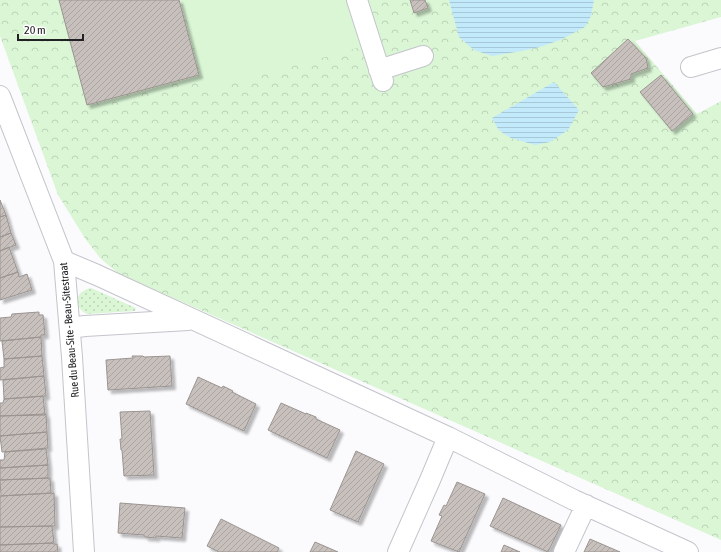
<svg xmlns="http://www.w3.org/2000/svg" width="721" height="552" font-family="'Asap Condensed',sans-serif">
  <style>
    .grass { fill: url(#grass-dots) }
    .park { fill: url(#park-crowns) }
    .pitch { fill: #daf6d5 }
    .water { fill: url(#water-rules) }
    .building { fill: url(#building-hatch); stroke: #9b9491; filter: url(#shadow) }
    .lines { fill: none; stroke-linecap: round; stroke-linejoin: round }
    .street-casing { stroke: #c3c5cb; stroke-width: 22 }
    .street { stroke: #fff; stroke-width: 20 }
    .labels { text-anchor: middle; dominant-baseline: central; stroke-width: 4; stroke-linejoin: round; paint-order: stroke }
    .street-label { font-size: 11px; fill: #212124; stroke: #fff }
  </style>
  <defs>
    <pattern id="grass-dots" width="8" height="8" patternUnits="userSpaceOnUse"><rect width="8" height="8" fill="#daf6d5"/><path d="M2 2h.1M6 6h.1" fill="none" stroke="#bbd3b7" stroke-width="1.8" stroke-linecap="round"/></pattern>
    <pattern id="park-crowns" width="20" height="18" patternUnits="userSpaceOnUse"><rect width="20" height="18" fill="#daf6d5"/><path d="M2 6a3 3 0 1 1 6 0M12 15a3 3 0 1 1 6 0" fill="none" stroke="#bbd3b7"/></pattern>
    <pattern id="water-rules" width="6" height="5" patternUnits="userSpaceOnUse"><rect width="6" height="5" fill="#c2eafb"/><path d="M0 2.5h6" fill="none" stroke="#a6c8d7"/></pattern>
    <pattern id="building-hatch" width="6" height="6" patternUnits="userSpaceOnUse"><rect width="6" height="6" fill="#c7c0bd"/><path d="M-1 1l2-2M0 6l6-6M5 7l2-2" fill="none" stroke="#aba5a2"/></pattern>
    <filter id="shadow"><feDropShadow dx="3.5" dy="3.5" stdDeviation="1" flood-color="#0004"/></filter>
  </defs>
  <rect width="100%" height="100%" fill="#fbfbfe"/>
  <path class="grass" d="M91 288 136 308 135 311 87 314C72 307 75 291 91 288Z"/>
  <path class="park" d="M0 0H721V17L635 41 697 114 721 101V540L119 274 101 259 86 240 58 195 0 36Z"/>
  <path class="pitch" d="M181 0H347L361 47 206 90Z"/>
  <path class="water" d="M449 0H594L591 16 585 27 560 40 540 47 522 51 492 56 474 50 459 37Z
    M554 82 579 110 568 130 550 142 535 145 511 138 504 134 498 129 492 118Z"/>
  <path class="building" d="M59 0H179L199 75 87 105Z
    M410 0H425L428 8 414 13Z
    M628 39 646 58 648 68 631 74V79L603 87 591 73Z
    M661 75 693 114 672 131 640 92Z
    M0 200 6 215 0 217Z
    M6 215 11 233 0 237V217Z
    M11 233 16 245 0 251V237Z
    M9 247 18 272 0 278V251Z
    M18 272 19 277 27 274 32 290 0 300V278Z
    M39 312V315H43L45 335H41V337L0 341V318L11 317 12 314Z
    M41 337 42 356 4 359 2 341Z
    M42 356 44 376 0 380V368L4 367V359Z
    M132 356H143L144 357 170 356 172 386 108 390 106 360 133 358Z
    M44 376 46 396 4 399 3 380Z
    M198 377 222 388 223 386 233 391 232 392 256 404 244 431 186 404Z
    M43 396 45 415 0 416V403H3L4 399Z
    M281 403 306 414V413L316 417V419L340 430 327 458 268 430Z
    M150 411 154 475 124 476 122 450H121L120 439H122L120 412Z
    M46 414 47 432 0 436V416Z
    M47 432 48 448 2 452 0 436Z
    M46 449 48 465 0 468V460H4L5 452Z
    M356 451 384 464 358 522 330 510Z
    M48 465V478L0 480V468Z
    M50 478 51 493 1 496 0 480Z
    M457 482 485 494 459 552 431 541 442 516 439 515 444 505 446 506Z
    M54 493 55 526 0 527V496Z
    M503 498 561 525 548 552 490 526Z
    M120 503 185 508 182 538 156 536V538L145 537 144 535 118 533Z
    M221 519 279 548 277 552H219L207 546Z
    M52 526 54 543 0 545V527Z
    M590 539 620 552H584Z
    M315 542 338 552H310Z
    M52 543 53 544H57L58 552H0V545Z
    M504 545 520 552H501Z"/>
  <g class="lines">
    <defs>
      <path id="street" d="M357 0 383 81
        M691 67 721 58
        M379 70 423 56
        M0 96 64 261 72 357 84 552
        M64 261 97 275 448 437 574 500 688 552
        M70 328 85 326 188 320
        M398 552 430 480 448 437
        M564 552 586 505"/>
    </defs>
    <use href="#street" class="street-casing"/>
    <use href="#street" class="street"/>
  </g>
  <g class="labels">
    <g class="street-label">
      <text transform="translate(69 330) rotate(-95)">Rue du Beau-Site - Beau-Sitestraat</text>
    </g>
  </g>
  <path d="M18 34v6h65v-6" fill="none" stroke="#212124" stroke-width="2"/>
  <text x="24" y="34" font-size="12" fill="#212124" stroke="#ffffff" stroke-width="3" paint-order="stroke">20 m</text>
</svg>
